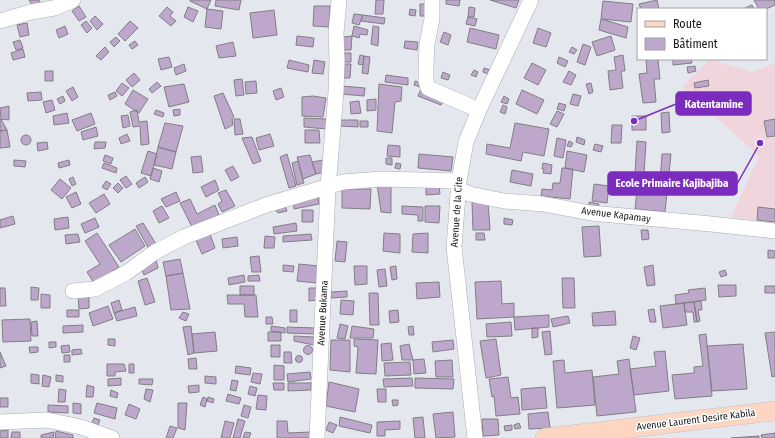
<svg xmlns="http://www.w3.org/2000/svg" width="775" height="438" font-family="'Fira Sans Condensed',sans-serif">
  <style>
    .education { fill: #f0d6dc }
    .building { fill: #bda8cb; stroke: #817e84 }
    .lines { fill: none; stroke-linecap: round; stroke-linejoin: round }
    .minor-casing { stroke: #a9adb3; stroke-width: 16 }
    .major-casing { stroke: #c2c3c3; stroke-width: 20 }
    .minor { stroke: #fff; stroke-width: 15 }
    .major { stroke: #fcd6c3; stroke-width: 19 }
    .labels { text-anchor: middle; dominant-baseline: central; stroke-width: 3; stroke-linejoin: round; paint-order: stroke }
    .street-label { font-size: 10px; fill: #16171a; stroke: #fff }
    .leader { fill: none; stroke: #7b2cbf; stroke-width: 1.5 }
    .callout-dot { fill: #7b2cbf; stroke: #fff; stroke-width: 1.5 }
    .callout { fill: #7b2cbf; stroke: #7b2cbf; stroke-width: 1.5 }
    .callout-label { font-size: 11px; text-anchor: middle; font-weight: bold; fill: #fff }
  </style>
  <rect width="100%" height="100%" fill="#e4e8ee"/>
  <path class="education" d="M710 59 751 72 775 63V223L731 217 759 156 682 87Z"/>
  <path class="building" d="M29 0H39L41 4 34 8Z
    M190 0H211L207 9 190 1Z
    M216 0H241L239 10 215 6Z
    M376 0H384L383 14H375Z
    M446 0H460L459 6 446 4Z
    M490 0H519L516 8Z
    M657 0 659 9H641L639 4Z
    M754 0H775V5L766 9H759Z
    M603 1 633 4 631 22 601 19Z
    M420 4H429V16H420Z
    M752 5 754 9H745V8Z
    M79 6 86 17 79 21 72 11Z
    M314 6H330L329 27 313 26Z
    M167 7 173 12 170 16 176 21 171 26 159 16Z
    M188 7 198 11 193 22 184 17Z
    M469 7 475 8 474 17H468Z
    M207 9 223 11 221 29 205 27Z
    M410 9 416 10 415 16 409 15Z
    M274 10 277 35 253 38 250 13Z
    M354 14 363 15 359 25 352 23Z
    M363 15 385 18 384 24 361 21Z
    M95 16 103 24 97 30 90 21Z
    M468 17 477 19 475 26 466 24Z
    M601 19 628 27 626 38 599 30Z
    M86 21 92 28 87 33 81 25Z
    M130 21 138 28 125 41 118 34Z
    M27 23 29 35 20 37 17 25Z
    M65 26 68 34 59 38 56 30Z
    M354 26 368 30 367 35 360 34 359 38 352 36Z
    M373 26 379 27 378 46 371 44Z
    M470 28 499 35 496 49 467 42Z
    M538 28 551 33 546 47 533 43Z
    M444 32 451 35 448 45 440 42Z
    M297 36 314 38 313 47 296 45Z
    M352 36 351 50H343V37Z
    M611 36 615 50 597 56 592 42Z
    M116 37 120 41 114 47 110 42Z
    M20 40 23 48 16 50 13 42Z
    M135 41 138 45 132 49 129 45Z
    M405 41 418 42 417 50 404 48Z
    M233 42 236 56 219 58 216 46Z
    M583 44 591 47 585 65 577 62Z
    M105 47 109 52 101 60 96 56Z
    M572 47 577 50 574 54 569 52Z
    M23 49 25 57 13 60 11 53Z
    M343 53H351V62H343Z
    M360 55 364 56 363 65 358 64Z
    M623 55 625 71H621L623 88 610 90 608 71 616 70 614 57Z
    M364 56 370 57 368 74 362 73Z
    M169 57 172 67 161 70 158 59Z
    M559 57 568 61 565 67 557 63Z
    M658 59 660 79H654L656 102 643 103 639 74 647 73 646 60Z
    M673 59H691L692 63 673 65Z
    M289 60 309 65 308 72 287 68Z
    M314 60 325 62 323 74 312 73Z
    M532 63 546 70 538 85 524 78Z
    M184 64 186 71 176 75 174 68Z
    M342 64H351L350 78H341Z
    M695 66 696 71 688 73 687 67Z
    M484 68 490 70 488 74 483 72Z
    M474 70 478 72 476 77 471 75Z
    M45 71H53V81H45Z
    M569 71 576 75 571 85 563 82Z
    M443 72 450 75 448 80 441 78Z
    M134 73 140 80 132 87 126 80Z
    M386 75 408 78V85L385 82Z
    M242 79 244 95 236 96 234 80Z
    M708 80 709 86 695 88 694 83Z
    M256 81 257 93 246 94 245 82Z
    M415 81 421 83 420 87 414 85Z
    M157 82 161 86 152 93 149 89Z
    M122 83 129 88 122 96 116 91Z
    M591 83 593 92 589 94 586 84Z
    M184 84 189 102 169 107 164 87Z
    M379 84 402 87 401 101 395 102 392 133 377 131Z
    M342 86 365 88 364 96 341 94Z
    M73 87 78 97 72 101 66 91Z
    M281 88 284 97 276 100 273 91Z
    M421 89 445 99 441 105 418 96Z
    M133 90 148 99 139 113 125 104Z
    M522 90 544 100 537 114 516 104Z
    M41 92 42 100 28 101 27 93Z
    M115 92 117 96 110 100 108 95Z
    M223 93 234 117 232 119 233 125 225 129 214 96Z
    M573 94 581 96 578 106 570 104Z
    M63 96 65 101 60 104 57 99Z
    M313 96 326 98 323 117 302 116V97Z
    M504 96 509 99 507 104 501 102Z
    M376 99V110L367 111V100Z
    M52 100 55 110 46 113 43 102Z
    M359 101 361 113 351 114 350 102Z
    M559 103 566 105 564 111 557 109Z
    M503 105 507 107 505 114 500 112Z
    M9 106V120L1 119 0 108Z
    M180 109V115L174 116 173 110Z
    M137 110 139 122 147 121 149 144 141 145 140 126 133 127 130 112Z
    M156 110 164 113 163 117 154 114Z
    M557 111 564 114 557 127 550 124Z
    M669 112 670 132 662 133 661 113Z
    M67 113 69 123 54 125 53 116Z
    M91 113 95 124 77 131 72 120Z
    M128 115 130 126 123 128 121 116Z
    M632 116H646V130H632Z
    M304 118 327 119V129L304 127Z
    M0 119H1L7 130 0 131Z
    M234 119H240L243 134 235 135Z
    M775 119V136L767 137 764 121Z
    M340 120H358V127L339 126Z
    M360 121H368V127H360Z
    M165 123 183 126 176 152 158 147Z
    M515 123 549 129 544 156 523 152 521 161 486 154 487 144 510 148Z
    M612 125H622L621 143H611Z
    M96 127 98 136 83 140 81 132Z
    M7 130 10 147 0 148V131Z
    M305 130H319L320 143H305Z
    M127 134 130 141 121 144 119 138Z
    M270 134 274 146 259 150 256 138Z
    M21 140a5 5 0 1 1 10 0a5 5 0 1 1-10 0Z
    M252 137 261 161 253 164 242 138Z
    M577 137 585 140 584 145 576 142Z
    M557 138 566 140 563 158 554 156Z
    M569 141 573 143 571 147 567 146Z
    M637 141 646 142 644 174 635 173Z
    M47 142 48 149 38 151 37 143Z
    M95 142H106L105 148 94 149Z
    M595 144 603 146 601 152 593 150Z
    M388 145 400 146V157L387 156Z
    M158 147 176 152 172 169 154 165Z
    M148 151 157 154 151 176 141 173Z
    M567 151 587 155 584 172 565 168Z
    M287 154 296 186 289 188 280 157Z
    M419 154 453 157 451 171 418 168Z
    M662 154H671L665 212 635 209 638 181 660 183Z
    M105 155 113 158 111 164 103 161Z
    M310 155 316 174 303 179 297 157Z
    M201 156 203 172 193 173 191 157Z
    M386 158H392V165L386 164Z
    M14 160 26 161 25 167 14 166Z
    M69 160 70 165 59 168 58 163Z
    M323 160 326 172 316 174 312 162Z
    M298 161 304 183 297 185 292 163Z
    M104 163 117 168 116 173 102 168Z
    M396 163 401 164 400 169 395 168Z
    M543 163 552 165 551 174 543 173 544 169H542Z
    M233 166 239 177 231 181 225 170Z
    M153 168 162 171 159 182 150 179Z
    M562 168 573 169 570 199 541 196 542 189 552 190 553 183H560Z
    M512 170 533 174 531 186 510 182Z
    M126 176 132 184 126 188 120 180Z
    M73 177 76 184 72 186 69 179Z
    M145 177 148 182 139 188 136 183Z
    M60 179 71 188 62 199 51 190Z
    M215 180 219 190 206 197 201 187Z
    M106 181 111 184 107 190 102 187Z
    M118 183 123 188 118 193 113 188Z
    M377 184H391V213L381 212Z
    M594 184 609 186 607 203 592 201Z
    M439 185 440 194 426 195V186Z
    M342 189H371L370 209 342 208Z
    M226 190 235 206 222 212 218 204 222 201 218 193Z
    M76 192 81 204 72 208 66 197Z
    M176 192 180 201 166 207 161 199Z
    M104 194 110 204 96 213 89 203Z
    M318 197 319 204 294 209 293 201Z
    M190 199 197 214 215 205 219 215 192 227 180 203Z
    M472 202H488L490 230H473Z
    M589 202 599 204 598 209 589 208Z
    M285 205 287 211 278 213 275 209Z
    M162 206 169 218 159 223 153 211Z
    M402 206 423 207V221H418V215L402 214Z
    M425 206H440L439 223 425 222Z
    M758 207 775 209V222L757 220Z
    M302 210H313V222H302Z
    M13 216 15 224 0 228V220Z
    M68 217 69 228 55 230 54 219Z
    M95 218 99 227 85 233 81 224Z
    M504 218 513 220 512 225 504 224Z
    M143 223 156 244 149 249 136 226Z
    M296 223 297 231 274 234 273 227Z
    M599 226 601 256 584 257 582 227Z
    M135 229 145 246 121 262 109 245Z
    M641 230H648L649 239 642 240Z
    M97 233 119 267 94 283 87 272 100 264 85 241Z
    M384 233 400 234V253L383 251Z
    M428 233V253L412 252 413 234Z
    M476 233H484L485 240H476Z
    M78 234 80 242 66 244 65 235Z
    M210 234 215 248 202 254 196 240Z
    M311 234 312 240 283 242V236Z
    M265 236 275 237 274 248H264Z
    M237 237 238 246 223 248 222 239Z
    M337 241 347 242 345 262 335 261Z
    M768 250 775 251V258H768Z
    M259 256 261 272H252L250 257Z
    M180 259 183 273 166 276 163 262Z
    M156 260 158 268 144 275 141 268Z
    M299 264 319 266 317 283 297 281Z
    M283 265 294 266 293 272 283 271Z
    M653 265 655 285 647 286 644 267Z
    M354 266H367V284L355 285Z
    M396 266 397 279 392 280 390 267Z
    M385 269 387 286 379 287 377 270Z
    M725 270 727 275 721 277 719 272Z
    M183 273 190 309 171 310 166 276Z
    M244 275 245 282 229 285 228 278Z
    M259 275 260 281H248V276Z
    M147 278 155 302 145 305 138 281Z
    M562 278H574L575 308H563Z
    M501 281 502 304 514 303V317L477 319 475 282Z
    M439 282 440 297 417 299 416 283Z
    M718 285H736V296L719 297Z
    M240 286H254V295H240Z
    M765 286H775V293H765Z
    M31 287 39 288 38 300H31Z
    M0 288H5L6 306H0Z
    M309 288H318L317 300 309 301Z
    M705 288 706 300 676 304 675 295 689 293 688 290Z
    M347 291V297L331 298V292Z
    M369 293H378L379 325H370Z
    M41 294 50 295V308H41Z
    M227 295H256L258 317H245L244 304H228Z
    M78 296H89V308L79 309Z
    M119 300 122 310 114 313 111 303Z
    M341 300 354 301 353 315 340 314Z
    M701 301 702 310H698L700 321 697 322 694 302Z
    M694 302 697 322H694L693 312H685L684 303Z
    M684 303 687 325 663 328 660 306Z
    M108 306 113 319 93 326 89 313Z
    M135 307 137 316 117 321 114 313Z
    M654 309 656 322H650L648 310Z
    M67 310H79V317H67Z
    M290 310H297V322H290Z
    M398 310 399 322 390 323 389 311Z
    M615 311 616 325 593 326 592 313Z
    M183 312 189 314 186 321 179 318Z
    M549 315V327L515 330 514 317Z
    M568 316 570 323 553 327 551 319Z
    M266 317H272L273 324H266Z
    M30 319 31 341 3 342 2 320Z
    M37 321 38 336H32L31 322Z
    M511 322 512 336 487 337 486 324Z
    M340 324 348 326 345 339 337 338Z
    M83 325V332L63 333V326Z
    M191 326 194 353 188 355 183 327Z
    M271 326 285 328V333L271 331Z
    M352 326 374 329 373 338H350Z
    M413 326 414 335H409L408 327Z
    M287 327 315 328V334L287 333Z
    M532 328H538V337L532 338Z
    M550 331 552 354 545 355 542 332Z
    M215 332 217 351 194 353 192 334Z
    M268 332H281V341H268Z
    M775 332V376L772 377 765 333Z
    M706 334 712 396 675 399 672 375 694 373V367L703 366 699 335Z
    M294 336 314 337V345L294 341Z
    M633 336 640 338 636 350 630 348Z
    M108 339H115V346L108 345Z
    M354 339 378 340 376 374 356 373 358 347 354 346Z
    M496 339 501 375 486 378 480 341Z
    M331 340H350V372L330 370Z
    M453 340 454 349 433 352 432 342Z
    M49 342H56V347L49 348Z
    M391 343 393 360 382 361 381 344Z
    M409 344 413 360H402L400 346Z
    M743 344 747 389 712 391 707 346Z
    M69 345 70 352 62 353 61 346Z
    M271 345H280V357H271Z
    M303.5 350a4.5 4.5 0 1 1 9 0a4.5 4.5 0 1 1-9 0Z
    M29 347H38V352L30 353Z
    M81 349 82 354 72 355V350Z
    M665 351 669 391 634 395 630 369 656 366 654 352Z
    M0 352 6 366 0 368Z
    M284 352H291L292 363H284Z
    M64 355H70V362H64Z
    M295.5 359a3.5 3.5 0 1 1 7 0a3.5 3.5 0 1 1-7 0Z
    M196 358 197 369H189L188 359Z
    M424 359 426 373 414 374 413 360Z
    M629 359 636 412 597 416 593 377 619 374 617 361Z
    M452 360 453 377H436L435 361Z
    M564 360 565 373 592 370 595 405 557 408 553 361Z
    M410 362 411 375 385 376 384 363Z
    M107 364H124L126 371 115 372V376H107Z
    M129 364H134V373H129Z
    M274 365 284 366V380H274Z
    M236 366 251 368 250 375 235 373Z
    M310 372 311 379 288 382 287 374Z
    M253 373 262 374 260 384 251 382Z
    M31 374 39 375V384L31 383Z
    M43 375 51 377 49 387 42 386Z
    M56 375 63 376V382L56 381Z
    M205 376 216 377V384L205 383Z
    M508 377 511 398 518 397 520 414 496 416 494 396 492 397 489 379Z
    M121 378V385L108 386V379Z
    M412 378 413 386 384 387 383 379Z
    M415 378 454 379 453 389 415 388Z
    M139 379H153L152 385 139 384Z
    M232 380 238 381 236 391 230 390Z
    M329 382 359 389 355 412 326 406Z
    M273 383H284V390H274Z
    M288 383H311V390L288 391Z
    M87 385 94 387 93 397H86Z
    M199 385V392L189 393 188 386Z
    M250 386 257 388 255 396 248 394Z
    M545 387 547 408 522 410 521 389Z
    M59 389 66 390 65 402H58Z
    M146 389 153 390 150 402 144 399Z
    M377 389H386V402H378Z
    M111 390 118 393 117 398 110 396Z
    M228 394 241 398 239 404 226 401Z
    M258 395 267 396 266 410 256 409Z
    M203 397 207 399 205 407 200 405Z
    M208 397 214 399 213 403 207 401Z
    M0 398H8V407H0Z
    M392 400H398V405L393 406Z
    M73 403 81 404V414L73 413Z
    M97 403 117 408 115 419 94 413Z
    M178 403H187L185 430 178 428Z
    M129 404 140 409 136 419 125 415Z
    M48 405 68 406V413L48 412Z
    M244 405 251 407 248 418 241 416Z
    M453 412 455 437 436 438 433 414Z
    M548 412 550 428 529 429 528 414Z
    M340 417 372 425 370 433 339 426Z
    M423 417 425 438H415L413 418Z
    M94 418 100 420 98 425 92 423Z
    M238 419 245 421 240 438H233Z
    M482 419H498L499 435 483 436Z
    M225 421 234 423 230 438H221Z
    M277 421H287L288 433 310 432V438H277Z
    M400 421V429L385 430V436H377V422Z
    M329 422 337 425 333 433 326 430Z
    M519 423 521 428 515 429 514 425Z
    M512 425V430L505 431 504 426Z
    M170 426 177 428 173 438H166Z
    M8 430V438H0V431Z
    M56 431 73 435V438H55Z
    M12 432H20V438H11Z
    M54 432 53 438H41V435Z
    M245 432 251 433 249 438H243Z
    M775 433V438H762L761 435Z
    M759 436V438H731Z"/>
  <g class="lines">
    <defs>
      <path id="minor" d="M432 0V19L427 44 426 66V81L428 88 479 110
        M0 21 31 12 54 8 73 0
        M458 189 470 194 504 201 543 204 591 213 711 224 775 231
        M73 291 95 289 126 273 155 252 184 237 266 205 343 182 381 179 459 181
        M0 422 47 420 81 427 112 438
        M317 438 328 188 336 92 337 61 336 33 339 0
        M475 438 454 247 459 181 466 142 479 110 531 0"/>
      <path id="major" d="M545 438 775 411"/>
    </defs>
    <use href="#minor" class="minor-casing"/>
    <use href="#major" class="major-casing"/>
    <use href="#minor" class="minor"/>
    <use href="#major" class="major"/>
  </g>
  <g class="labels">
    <g class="street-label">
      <text transform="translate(457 212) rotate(-86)">Avenue de la Cite</text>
      <text transform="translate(616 215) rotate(7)">Avenue Kapamay</text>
      <text transform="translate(323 313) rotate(-87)">Avenue Bukama</text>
      <text transform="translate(696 420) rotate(-7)">Avenue Laurent Desire Kabila</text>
    </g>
  </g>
  <path class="leader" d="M634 121L676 104M760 143L737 184"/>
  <g class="callout-dot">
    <circle cx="634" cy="121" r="4"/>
    <circle cx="760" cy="143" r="4"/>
  </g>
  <g class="callout">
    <rect x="676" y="92" width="75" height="23" rx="4"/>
    <rect x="608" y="172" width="129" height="23" rx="4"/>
  </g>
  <g class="callout-label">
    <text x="714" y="108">Katentamine</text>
    <text x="672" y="187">Ecole Primaire Kajibajiba</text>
  </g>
  <rect x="637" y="8" width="130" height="52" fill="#ffffff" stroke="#a2a2a3"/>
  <rect x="645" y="21" width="20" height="6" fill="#fcd6c3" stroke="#a2a2a3"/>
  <text x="673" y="28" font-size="12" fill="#16171a">Route</text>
  <rect x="645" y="38" width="20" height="12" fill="#bda8cb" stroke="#a2a2a3"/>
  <text x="673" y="48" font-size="12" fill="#16171a">Bâtiment</text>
</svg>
